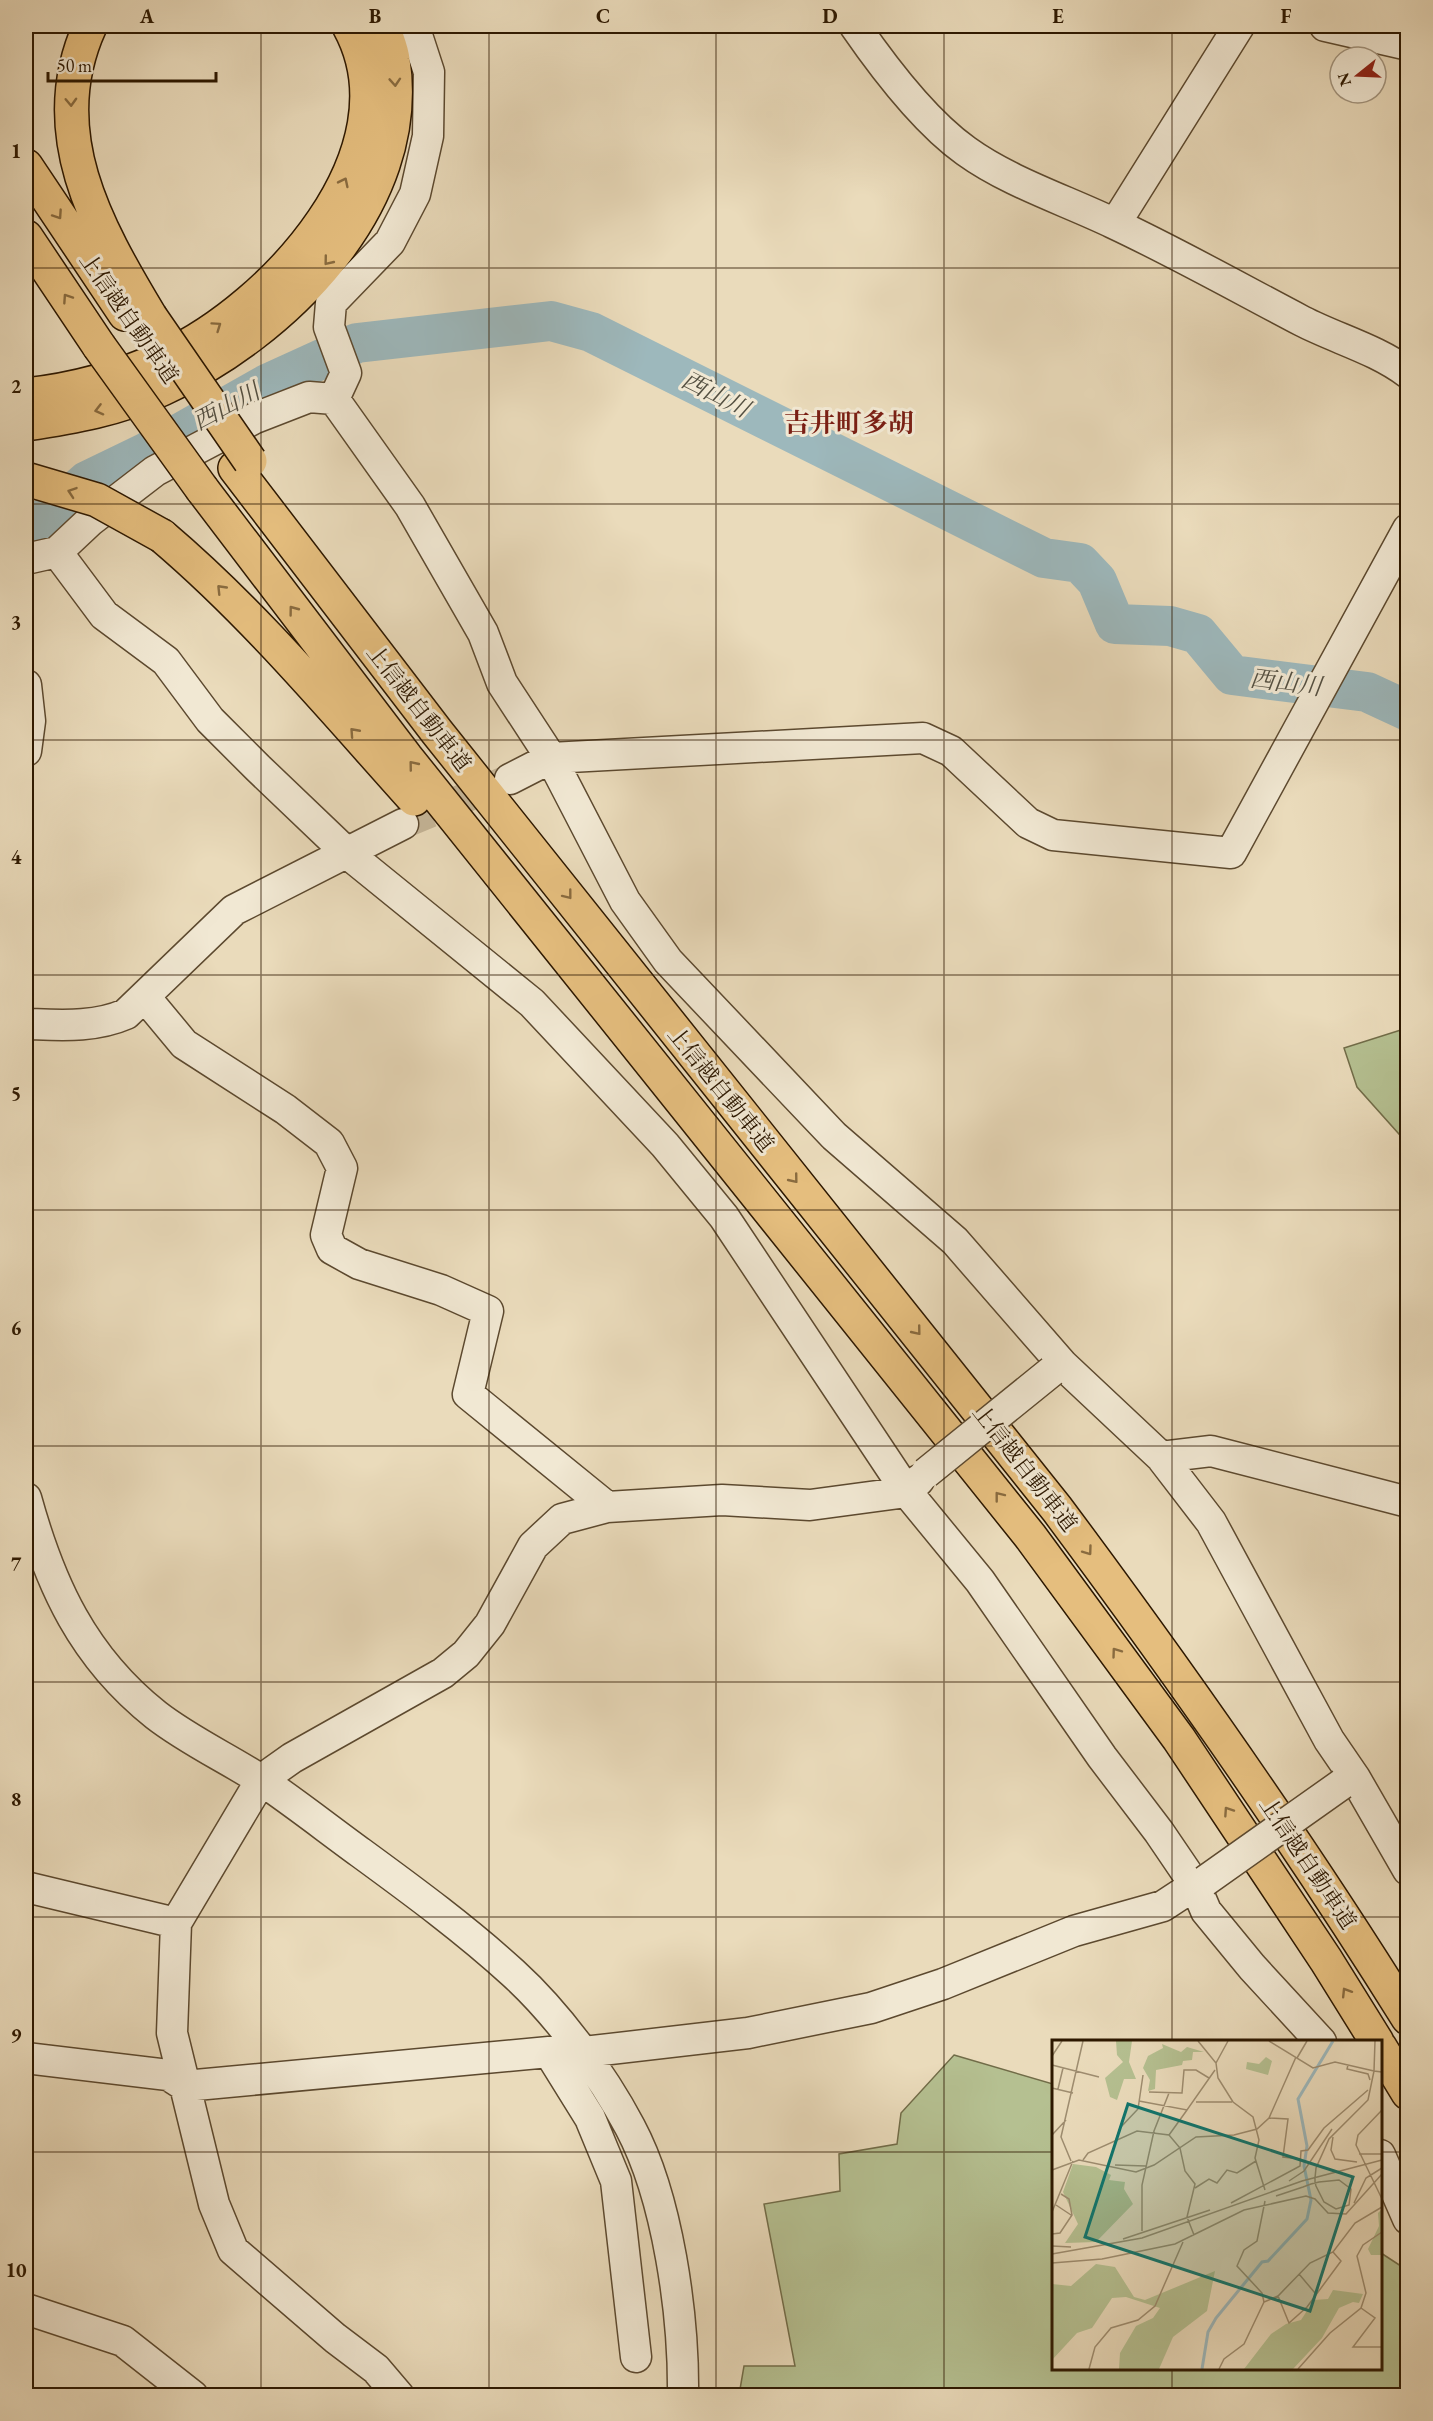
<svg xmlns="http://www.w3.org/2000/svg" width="1433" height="2421" font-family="'EB Garamond','Noto Serif JP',serif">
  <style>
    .green { fill: #b5c091; stroke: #716c48; stroke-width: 1.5 }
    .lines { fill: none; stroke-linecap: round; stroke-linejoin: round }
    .river { stroke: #9db8bc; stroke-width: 40 }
    .minor-tunnel { stroke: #c4b496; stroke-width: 30; stroke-dasharray: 30 15; stroke-linecap: butt }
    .minor-casing { stroke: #5c492f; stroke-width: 33 }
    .highway-casing { stroke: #2d1800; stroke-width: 36 }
    .minor { stroke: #f1e8d3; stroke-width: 30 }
    .highway { stroke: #e5be7e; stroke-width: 33 }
    .minor-bridge-casing { stroke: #5c492f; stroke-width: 33; stroke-linecap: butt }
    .highway-bridge-casing { stroke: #2d1800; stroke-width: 36; stroke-linecap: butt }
    .minor-bridge { stroke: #f1e8d3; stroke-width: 30 }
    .highway-bridge { stroke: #e5be7e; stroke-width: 33 }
    .oneway { stroke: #896b3f }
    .grid { fill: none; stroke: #2d1800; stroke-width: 1.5; stroke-opacity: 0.55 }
    .labels { text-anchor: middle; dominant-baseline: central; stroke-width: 6; stroke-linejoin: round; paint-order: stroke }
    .street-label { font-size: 22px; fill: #2d1800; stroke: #f1e8d3 }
    .water-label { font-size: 24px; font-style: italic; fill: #545042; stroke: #f1e8d3 }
    .quarter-label { font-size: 26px; font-weight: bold; fill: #7a1f14; stroke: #f1e8d3 }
    .inset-river { fill: none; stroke: #9db8bc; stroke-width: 3 }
    .inset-road { fill: none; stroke: #9e8d70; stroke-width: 1.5 }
    .view { fill: #0f766e; fill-opacity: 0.15; stroke: #0f766e; stroke-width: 3 }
    .inset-edge { fill: none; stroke: #2d1800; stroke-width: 3 }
    .neatline { fill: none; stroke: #2d1800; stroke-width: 2 }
    .grid-label { font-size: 20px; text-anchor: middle; font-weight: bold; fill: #2d1800 }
  </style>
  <rect width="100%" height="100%" fill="#eadbbb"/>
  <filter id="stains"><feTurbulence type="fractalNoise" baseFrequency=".00333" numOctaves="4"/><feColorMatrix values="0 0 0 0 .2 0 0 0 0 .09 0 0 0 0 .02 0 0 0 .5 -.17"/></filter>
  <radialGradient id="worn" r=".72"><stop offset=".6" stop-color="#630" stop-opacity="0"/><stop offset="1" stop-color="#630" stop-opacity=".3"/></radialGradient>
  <path class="green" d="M1407 1028H1408L1407 1143 1357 1087 1344 1048Z
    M954 2055 1053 2084 1054 2368H1380L1381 2253 1407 2270V2395H739L744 2366H795L764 2204 840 2191 839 2154 897 2144 901 2113Z"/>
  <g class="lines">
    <path class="river" d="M26 524 43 520 87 481 147 452 267 384 357 343 551 321 591 332 1044 558 1080 563 1097 581 1115 624 1170 626 1198 634 1232 675 1367 692 1408 711"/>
    <path class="minor-tunnel" d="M403 824 505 781"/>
    <defs>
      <path id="minor" d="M414 26 429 72 428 136 415 194 390 242 331 303 329 327 346 373 334 399 410 506 483 633 502 683 551 758 625 901 668 961 834 1136 955 1241 1063 1365 1161 1457 1211 1522 1329 1740 1355 1778 1408 1870
        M855 26C884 68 924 121 966 151 1009 182 1065 200 1113 223 1177 253 1239 288 1302 321 1337 339 1376 349 1408 373
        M1325 26 1408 45
        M1115 224 1239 26
        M57 552 90 521 155 471 255 418 309 397 334 399
        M26 559 57 552 104 615 166 661 210 720 258 768 347 853 532 1003 665 1145 724 1217 907 1492 980 1581 1102 1757 1159 1832 1195 1885 1206 1911 1252 1967 1321 2042
        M26 685 30 721 26 751
        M510 779 551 758 923 738 951 751 1028 823 1053 835 1231 853 1408 529
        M145 997 184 1044 285 1109 329 1143 342 1168 326 1235 332 1249 359 1264 441 1290 488 1311 468 1394 607 1507
        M26 1024C60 1025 94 1028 126 1014L234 910 403 824
        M1161 1457 1211 1451 1408 1502
        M26 1498C50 1585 83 1657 156 1715 188 1740 227 1758 261 1780 295 1803 328 1829 361 1853 413 1891 466 1930 513 1973 557 2013 602 2074 630 2127 668 2198 684 2315 683 2396
        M26 1887 176 1923
        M549 2052 590 2118 616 2181 636 2357
        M26 2058 168 2075 185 2086 549 2052H584L748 2033 871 2008 943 1984 1074 1931 1163 1906 1195 1885 1205 1881
        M1380 2155 1408 2219
        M26 2309 123 2341 193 2396
        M399 2396 376 2369 335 2338 233 2250 214 2204 172 2033 176 1923 261 1780 292 1758 443 1673 466 1654 490 1624 533 1546 562 1519 607 1507 722 1500 810 1505 907 1492 919 1480"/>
      <path id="highway" d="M90 26C42 131 96 226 150 316
        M26 166 125 314
        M26 237 99 346
        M26 395C73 390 121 377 165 357 272 308 418 152 349 26
        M26 424C72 417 119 409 162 389 282 334 415 205 393 60 392 49 386 37 383 26
        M235 468 437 732 1057 1509C1180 1674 1299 1843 1408 2018
        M202 489 406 757 1030 1536 1179 1739 1326 1960 1377 2042
        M162 536C254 614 333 709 414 799
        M1380 2047 1408 2093"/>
    </defs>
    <use href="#minor" class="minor-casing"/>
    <use href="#highway" class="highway-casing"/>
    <use href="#minor" class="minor"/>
    <use href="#highway" class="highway"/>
    <defs>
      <path id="minor-bridge" d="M926 1473 1052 1371
        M1205 1881 1342 1784"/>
      <path id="highway-bridge" d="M150 316 250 461
        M99 346 202 489
        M26 479 97 500 162 536"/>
    </defs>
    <use href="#minor-bridge" class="minor-bridge-casing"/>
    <use href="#highway-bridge" class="highway-bridge-casing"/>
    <use href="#minor-bridge" class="minor-bridge"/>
    <use href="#highway-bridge" class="highway-bridge"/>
  </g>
  <defs><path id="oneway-chevron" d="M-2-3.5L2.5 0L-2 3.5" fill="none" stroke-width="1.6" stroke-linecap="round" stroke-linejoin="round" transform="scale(1.5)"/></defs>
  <g class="oneway">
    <use href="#oneway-chevron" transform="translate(395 82) rotate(86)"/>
    <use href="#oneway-chevron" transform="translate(71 102) rotate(88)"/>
    <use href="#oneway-chevron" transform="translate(344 182) rotate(-64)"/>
    <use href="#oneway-chevron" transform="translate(58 215) rotate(56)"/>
    <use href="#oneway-chevron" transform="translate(328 261) rotate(129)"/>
    <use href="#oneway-chevron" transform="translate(67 298) rotate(-124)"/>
    <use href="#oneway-chevron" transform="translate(217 326) rotate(-35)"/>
    <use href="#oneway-chevron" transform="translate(99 410) rotate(166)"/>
    <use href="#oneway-chevron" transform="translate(72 492) rotate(-161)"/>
    <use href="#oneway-chevron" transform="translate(221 589) rotate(-134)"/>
    <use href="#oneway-chevron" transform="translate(293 610) rotate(-127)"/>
    <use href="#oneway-chevron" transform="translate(354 732) rotate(-132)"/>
    <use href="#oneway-chevron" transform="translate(413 765) rotate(-129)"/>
    <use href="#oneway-chevron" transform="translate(568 895) rotate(52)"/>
    <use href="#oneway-chevron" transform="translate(794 1179) rotate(51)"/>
    <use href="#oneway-chevron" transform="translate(917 1331) rotate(51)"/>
    <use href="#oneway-chevron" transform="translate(999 1496) rotate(-128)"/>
    <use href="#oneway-chevron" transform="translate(1088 1551) rotate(54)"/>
    <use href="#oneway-chevron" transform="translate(1116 1652) rotate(-126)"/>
    <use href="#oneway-chevron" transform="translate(1228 1811) rotate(-124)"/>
    <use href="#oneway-chevron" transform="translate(1346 1992) rotate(-122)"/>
  </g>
  <path class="grid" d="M261 26V2396M489 26V2396M716 26V2396M944 26V2396M1172 26V2042M26 268H1408M26 504H1408M26 740H1408M26 975H1408M26 1210H1408M26 1446H1408M26 1682H1408M26 1917H1408M26 2152H1054M1380 2152H1408M1172 2368V2396"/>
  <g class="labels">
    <g class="street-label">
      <text transform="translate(129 318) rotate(55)">上信越自動車道</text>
      <text transform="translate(419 708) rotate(52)">上信越自動車道</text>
      <text transform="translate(721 1089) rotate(51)">上信越自動車道</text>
      <text transform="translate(1025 1468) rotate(52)">上信越自動車道</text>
      <text transform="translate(1308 1863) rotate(56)">上信越自動車道</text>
    </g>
    <g class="water-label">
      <text transform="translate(716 394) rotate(27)">西山川</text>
      <text transform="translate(226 406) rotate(-28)">西山川</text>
      <text transform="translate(1286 682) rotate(7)">西山川</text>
    </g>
    <g class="quarter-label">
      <text x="849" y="423">吉井町多胡</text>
    </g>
  </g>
  <g transform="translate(1052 2040)">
    <rect width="330" height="330" fill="#eadbbb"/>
    <path d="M64 1H80L77 22 84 39H72L65 60 58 57 53 38 71 22 65 15ZM110 4 129 12 135 7 152 12H141L140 20 131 21 130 25 104 30 103 49 96 51 98 40 91 28 96 16 111 8ZM214 17 220 21 216 35 194 29 195 22 207 24ZM21 124 44 127 59 135 57 140 73 142 72 149 81 164 44 202 13 203 26 184 11 152ZM330 169V215H319L316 209 327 186 326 173ZM44 224 63 227 82 257 93 260 163 231 155 271 121 297 107 329H67L68 313 84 286 101 278 108 268 74 257 60 258 40 288 25 293 0 320V244L19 246ZM281 250 311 254 307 263 301 262 287 268 270 298 241 329H192L219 294 234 284 249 280 262 260 276 259Z" fill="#b5c091"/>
    <path class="inset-river" d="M150 329 156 292 164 278 210 222 216 221 255 179 259 160 252 126 255 106 246 59 281 1"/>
    <path class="inset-road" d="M146 1 164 23 166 38 181 62 201 77 207 100 203 118 213 150M217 1 261 28 283 22 322 31M323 1 322 31 330 32M0 16 10 1M245 18 255 1M164 23 176 1M0 25 47 37M296 25 295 29 316 34 318 40M0 48 21 53M6 49 11 28M97 52 130 53 132 30H144L157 38M87 61 135 70 163 30M144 62H180M330 70 306 95 304 105 330 159M217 78 236 79 231 117 249 119M0 95 14 80M117 95 135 70M281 97 279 110 283 119 305 122M63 103 68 88 86 69 91 35M307 114H330M31 120 36 113 85 91 117 95 128 108 133 131 143 144 135 177 142 195M19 121 9 97 31 1M63 125 94 126M0 130 27 120 84 132 102 125 144 97 182 95 205 89 217 78 244 17M237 141 252 131 280 89M143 148 157 139 165 143 175 130 185 133 204 121M224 156 251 147 259 144 267 142 287 140 299 149 297 165 284 169 272 162 264 146 263 142V138L264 128 277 99 316 60 322 31M179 163 248 126 249 111 256 110 272 88 316 50M302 163 314 138 330 128M4 165 19 175M0 172 21 121M90 191V145L102 91 117 53M0 194 8 193 20 175 17 159 9 154M71 199 158 170M0 206 19 207M0 214 90 198 250 141 330 120M0 223 50 219 123 204 192 170 254 156 263 159 276 173 294 174 330 134M247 234 263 253M226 256 237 283 255 267 289 221 281 212M212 262 210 253 185 226 192 210 205 201 213 161M309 268 323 278 301 307H330M37 329 43 307 59 288 86 280 103 266 131 202M167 329 172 319 192 304 212 262 226 256 258 223 281 212 303 183 330 167M246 329 278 293 309 268 314 253 305 216 311 205 330 192"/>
    <path class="view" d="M76 64 301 137 258 271 33 197Z"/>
    <rect width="330" height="330" class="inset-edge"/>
  </g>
  <rect width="1433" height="2421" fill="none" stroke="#eadbbb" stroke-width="66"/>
  <g transform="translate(1358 75) rotate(252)"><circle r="28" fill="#f1e8d3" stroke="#a3957f" stroke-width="1.5"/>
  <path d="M0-4.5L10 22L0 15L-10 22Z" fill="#8f2418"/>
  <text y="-9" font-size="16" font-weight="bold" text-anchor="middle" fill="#2d1800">N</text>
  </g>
  <path d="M48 72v9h168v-9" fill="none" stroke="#2d1800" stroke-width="3"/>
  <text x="57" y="72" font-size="18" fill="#2d1800" stroke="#f1e8d3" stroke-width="4.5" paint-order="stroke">50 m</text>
  <rect x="33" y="33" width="1367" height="2355" class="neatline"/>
  <g class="grid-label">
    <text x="147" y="23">A</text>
    <text x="375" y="23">B</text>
    <text x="603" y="23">C</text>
    <text x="830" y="23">D</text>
    <text x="1058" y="23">E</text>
    <text x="1286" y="23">F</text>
    <text x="16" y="158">1</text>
    <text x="16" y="393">2</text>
    <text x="16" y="629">3</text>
    <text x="16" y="864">4</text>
    <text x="16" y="1100">5</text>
    <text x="16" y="1335">6</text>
    <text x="16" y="1571">7</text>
    <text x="16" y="1806">8</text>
    <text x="16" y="2042">9</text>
    <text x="16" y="2277">10</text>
  </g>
  <rect width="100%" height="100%" filter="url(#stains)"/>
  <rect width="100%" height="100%" fill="url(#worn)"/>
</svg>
